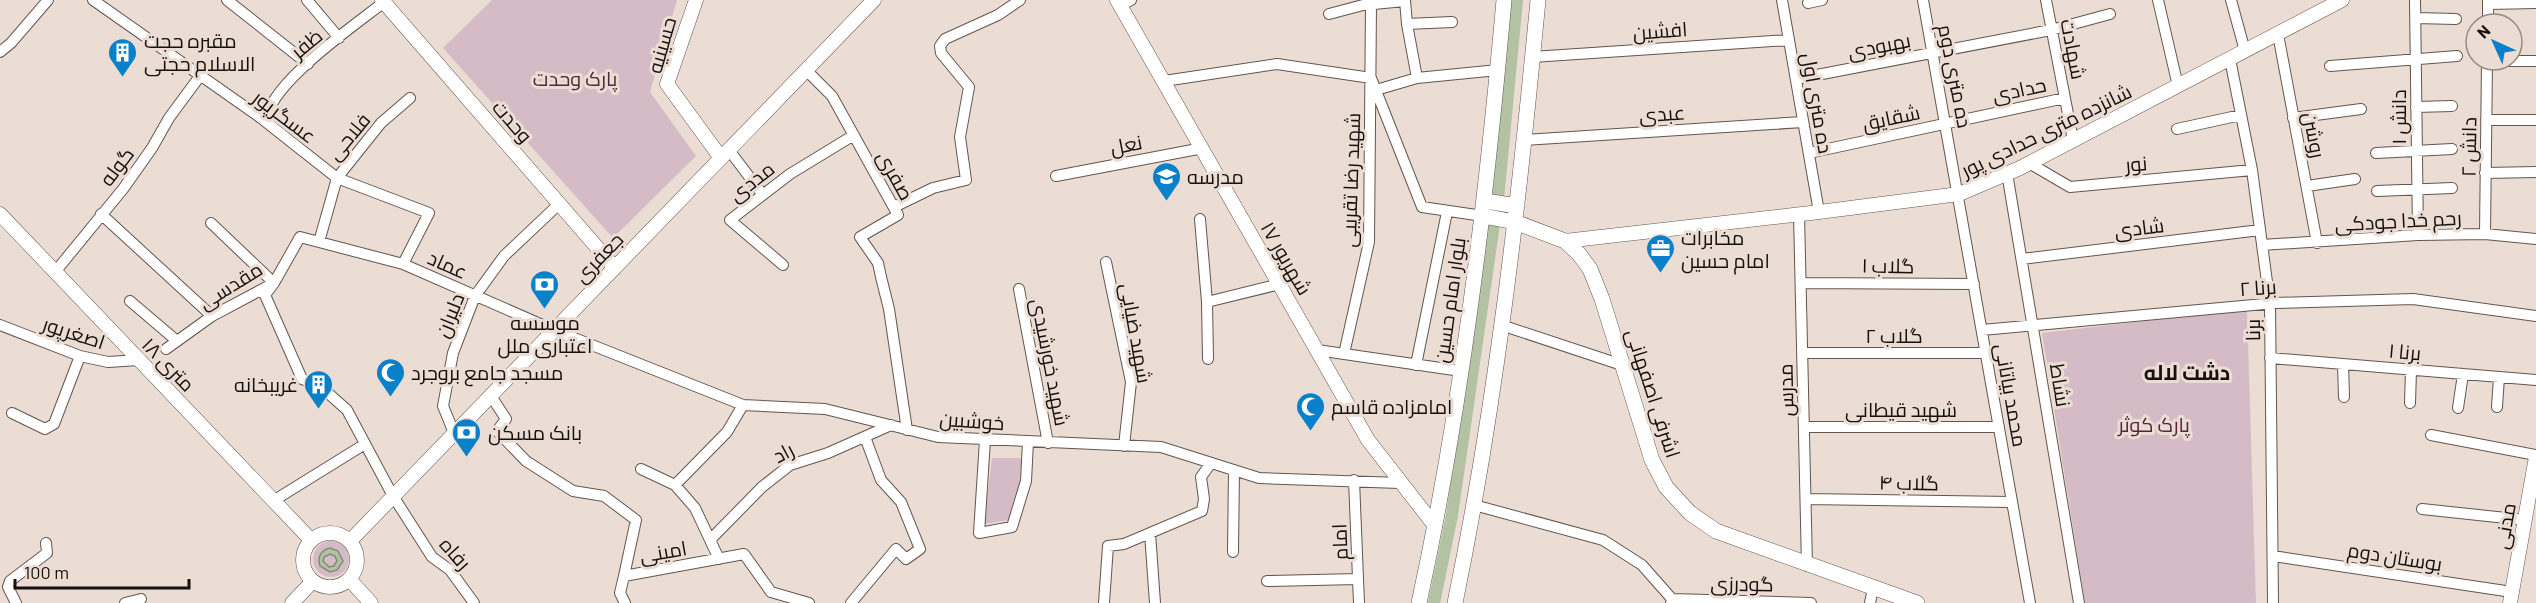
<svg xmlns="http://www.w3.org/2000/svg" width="2536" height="603" font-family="Barlow,Cairo,sans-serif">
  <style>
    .green { fill: #d5bbc6 }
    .water { fill: #b2c2a2; stroke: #838d76; stroke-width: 1.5; fill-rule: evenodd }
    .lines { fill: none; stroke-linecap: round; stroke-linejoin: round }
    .canal { stroke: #b2c2a2; stroke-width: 12 }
    .minor-casing { stroke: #62564d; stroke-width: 12 }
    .tertiary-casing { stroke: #62564d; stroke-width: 15 }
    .secondary-casing { stroke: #62564d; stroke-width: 16 }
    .minor { stroke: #fff; stroke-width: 10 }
    .tertiary { stroke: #fff; stroke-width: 14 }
    .secondary { stroke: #fff; stroke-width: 15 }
    .labels { text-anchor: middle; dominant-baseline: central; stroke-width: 6; stroke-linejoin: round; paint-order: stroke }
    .street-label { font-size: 20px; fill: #16110e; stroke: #ebddd3 }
    .poi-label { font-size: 20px; fill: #16110e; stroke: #ebddd3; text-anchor: start }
    .park-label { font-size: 20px; fill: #56263f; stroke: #ebddd3 }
    .neighbourhood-label { font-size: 21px; font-weight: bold; fill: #16110e; stroke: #ebddd3 }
  </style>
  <rect width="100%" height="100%" fill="#ebddd3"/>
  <path class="green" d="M492 0H677L650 92 696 156 613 238 443 48Z
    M2247 309 2256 603H2085L2042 333Z
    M992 458H1022L1019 488 1010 520 984 524Z
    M313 559a18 18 0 1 1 36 0a18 18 0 1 1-36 0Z"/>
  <path class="water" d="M330 548 338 551 343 561 337 570 330 572 320 566C317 557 321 550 330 548ZM330 554 335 556 337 561 334 566 329 567 323 561 324 557Z"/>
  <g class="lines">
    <path class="canal" d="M1498 199 1517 0
      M1434 603 1452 515 1494 224"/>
    <defs>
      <path id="minor" d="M93 0 261 118 337 178 429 213 403 264 554 330 743 405 825 409 938 437 1161 447 1259 478 1400 483
        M227 0 308 64
        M307 0 339 38
        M1405 0 1407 24 1417 78
        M1782 0 1819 212
        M1923 0 2030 603
        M2046 0 2073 140
        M2158 0 2178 86
        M2231 0 2245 51
        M2415 0 2418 235
        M1808 3 1822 0
        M2488 4 2536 3
        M1120 6 1131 0
        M1329 14 1363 5 1405 1
        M2416 18 2456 19
        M1407 24 1452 22
        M2488 24V0
        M2278 34 2317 243
        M0 52 11 43 48 0
        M1532 57 1789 40
        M2230 59 2252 170 2270 304 2273 603
        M2487 61H2536
        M2330 66 2457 56
        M806 70 832 96 898 215 860 237 878 263 881 277 889 309 907 430
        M1796 79 2051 30 2110 14
        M1164 81 1277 64 1371 78 1422 207 1483 216
        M1376 90 1417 78 1498 70
        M2416 107 2452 106
        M2293 118 2361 109
        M2486 120H2536
        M266 122C267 85 354 26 384 2
        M2177 129 2241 115
        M1524 140 1803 122
        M729 150 763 195
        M1809 153 2065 98
        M2376 153 2452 149
        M2029 163 2070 187 2252 170
        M2007 173 2079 603
        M2485 173 2536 172
        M1056 176 1203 148
        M2307 186 2355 179
        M2377 191 2452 188
        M894 207 933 188 966 180 960 137 969 87 941 53 940 46 945 39 998 15 1020 0
        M101 214 212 316
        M1799 214 1807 566
        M1200 219 1207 302 1208 359
        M211 223 274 283 265 295 302 379 319 385 347 410 393 496 432 557 450 570 474 603
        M2485 234 2487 60
        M319 242 337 178 381 123 410 98
        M2262 245 2418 235 2485 234 2536 239
        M2022 259 2260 230
        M1106 262 1131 382 1124 446
        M783 265 730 220 790 174 854 135
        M55 272 123 189 152 148 169 118 200 76
        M1801 283 1974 284
        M1019 289 1048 443
        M130 301 177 341
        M1207 302 1280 284
        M0 325 80 356 108 362 139 360
        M1501 325 1622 365
        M1982 330 2275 303 2413 299 2536 316
        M166 349 212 316 274 283 300 237 403 264
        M1317 350 1461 371
        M1802 353H1986
        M1344 354 1369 242 1371 4
        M2270 358 2536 380
        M2343 364 2344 397
        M1416 365 1447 212
        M491 396 506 419 497 431 526 461 573 491 604 496 636 520 624 576 744 554 771 592 809 603
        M2410 403 2411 370
        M2497 407 2499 377
        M2458 408 2463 374
        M12 413 45 429 54 424 80 356
        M1804 427H1999
        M454 433 443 406 453 353 475 296 504 256 559 204
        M2431 435 2536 455
        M985 440 979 533 1012 527 1026 481 1028 442
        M641 469 675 485 695 508 719 559
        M1354 480 1359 603
        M675 485 727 432 743 405
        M1806 499 2011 502
        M273 501 365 444
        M1474 505 1603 540 1642 565 1672 599 1671 603
        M2422 509 2525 520
        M1150 533 1155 603
        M710 540 762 487 790 465 828 453 891 425
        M1233 552 1234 470
        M2273 556 2512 592
        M624 576 620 593 625 603
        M1267 581 1358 579
        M1672 599 1811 603
        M16 603 8 587 10 581 47 553 46 543
        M125 603 141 599
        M851 603 896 549 906 559 920 549 901 502 881 480 865 437
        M1104 603 1108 546 1124 544 1202 511 1204 499 1201 477 1211 463
        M1870 603 1873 588"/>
      <path id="tertiary" d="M382 0 615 268
        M696 0 667 84 721 158
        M1117 0 1368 440 1435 526
        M0 214 311 540
        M1565 241 1819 212 1959 194 2020 168 2342 0
        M303 560a27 27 0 1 1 54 0a27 27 0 1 1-54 0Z
        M350 541 874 0
        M349 579 371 603
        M292 603 313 581
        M2510 603 2536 457"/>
      <path id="secondary" d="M1485 201 1517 206
        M1483 216 1515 222 1565 241 1579 254 1590 269 1602 299 1652 460 1666 487 1690 513 1716 531 1917 603
        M1419 603C1462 405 1486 202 1504 0
        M1455 603C1496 404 1519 202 1538 0"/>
    </defs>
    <use href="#minor" class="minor-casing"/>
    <use href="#tertiary" class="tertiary-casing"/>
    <use href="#secondary" class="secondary-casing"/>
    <use href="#minor" class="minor"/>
    <use href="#tertiary" class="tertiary"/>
    <use href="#secondary" class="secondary"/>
  </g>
  <defs>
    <symbol id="building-pin" viewBox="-11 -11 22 30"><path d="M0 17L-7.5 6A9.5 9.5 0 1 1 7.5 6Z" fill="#0881ca" stroke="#ebddd3"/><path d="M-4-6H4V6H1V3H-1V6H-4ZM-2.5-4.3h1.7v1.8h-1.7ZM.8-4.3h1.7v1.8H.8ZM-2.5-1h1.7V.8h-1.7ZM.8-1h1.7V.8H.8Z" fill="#fff"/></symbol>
    <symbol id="school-pin" viewBox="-11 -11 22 30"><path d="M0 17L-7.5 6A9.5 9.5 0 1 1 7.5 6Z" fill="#0881ca" stroke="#ebddd3"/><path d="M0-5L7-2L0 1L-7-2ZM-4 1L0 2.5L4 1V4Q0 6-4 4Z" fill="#fff"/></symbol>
    <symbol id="office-pin" viewBox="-11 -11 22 30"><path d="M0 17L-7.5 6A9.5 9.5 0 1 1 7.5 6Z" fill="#0881ca" stroke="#ebddd3"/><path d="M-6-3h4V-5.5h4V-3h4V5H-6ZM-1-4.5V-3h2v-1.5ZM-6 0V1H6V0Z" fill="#fff"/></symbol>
    <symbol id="bank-pin" viewBox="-11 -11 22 30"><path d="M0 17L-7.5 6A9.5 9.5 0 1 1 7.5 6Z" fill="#0881ca" stroke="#ebddd3"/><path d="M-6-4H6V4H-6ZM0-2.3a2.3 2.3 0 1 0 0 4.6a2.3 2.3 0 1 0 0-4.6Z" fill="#fff"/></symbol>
    <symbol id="mosque-pin" viewBox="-11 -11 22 30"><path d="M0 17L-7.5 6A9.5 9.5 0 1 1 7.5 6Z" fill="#0881ca" stroke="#ebddd3"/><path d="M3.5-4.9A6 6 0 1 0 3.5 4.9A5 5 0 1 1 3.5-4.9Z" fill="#fff"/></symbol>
  </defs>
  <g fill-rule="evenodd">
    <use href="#building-pin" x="106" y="36" width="33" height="45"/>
    <use href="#school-pin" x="1150" y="160" width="33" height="45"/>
    <use href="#office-pin" x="1644" y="232" width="33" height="45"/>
    <use href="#bank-pin" x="528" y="268" width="33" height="45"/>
    <use href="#mosque-pin" x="374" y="356" width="33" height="45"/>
    <use href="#building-pin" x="302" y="368" width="33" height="45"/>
    <use href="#mosque-pin" x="1294" y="390" width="33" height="45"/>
    <use href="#bank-pin" x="450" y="416" width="33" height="45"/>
  </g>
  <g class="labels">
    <g class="street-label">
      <text transform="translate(1660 30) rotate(-4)">افشین</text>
      <text transform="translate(306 43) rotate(-40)">ظفر</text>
      <text transform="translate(661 45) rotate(-74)">حسینیه</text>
      <text transform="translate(1879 45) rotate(-11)">بهبودی</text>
      <text transform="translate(2074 49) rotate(79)">شهادت</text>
      <text transform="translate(1956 76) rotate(79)">ده متری دوم</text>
      <text transform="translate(2019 89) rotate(-12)">حدادی</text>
      <text transform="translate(1818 103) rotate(80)">ده متری اول</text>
      <text transform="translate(1662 113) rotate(-4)">عبدی</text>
      <text transform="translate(285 116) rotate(37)">عسگرپور</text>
      <text transform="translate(1891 117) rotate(-12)">شقایق</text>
      <text transform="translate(2398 117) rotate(-90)">دانش ۱</text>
      <text transform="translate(513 121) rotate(49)">وحدت</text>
      <text transform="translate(2046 130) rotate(-26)">شانزده متری حدادی پور</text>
      <text transform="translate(2315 135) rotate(79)">روشن</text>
      <text transform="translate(348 136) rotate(-50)">فلاحی</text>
      <text transform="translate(1126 144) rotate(-11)">نعل</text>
      <text transform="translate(2468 147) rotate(-89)">دانش ۲</text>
      <text transform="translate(2136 163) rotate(-5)">نور</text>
      <text transform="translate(116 166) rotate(-53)">گوله</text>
      <text transform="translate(896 175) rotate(61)">صفری</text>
      <text transform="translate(1350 180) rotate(-88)">شهید رضا تقریبی</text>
      <text transform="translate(751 181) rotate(-38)">مددی</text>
      <text transform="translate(2398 220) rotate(-3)">رحم خدا جودکی</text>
      <text transform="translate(2139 227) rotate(-7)">شادی</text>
      <text transform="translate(598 257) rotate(-46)">جعفری</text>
      <text transform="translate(1287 258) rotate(60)">۱۷ شهریور</text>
      <text transform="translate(448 264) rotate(24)">عماد</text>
      <text transform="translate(1888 265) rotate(1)">گلاب ۱</text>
      <text transform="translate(230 285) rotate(-32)">مقدسی</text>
      <text transform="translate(2258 287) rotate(-4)">برنا ۲</text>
      <text transform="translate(1449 300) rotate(-82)">بلوار امام حسین</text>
      <text transform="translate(449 315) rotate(-68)">دلیران</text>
      <text transform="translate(2252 330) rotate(-91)">برنا</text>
      <text transform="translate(74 332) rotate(18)">اصغرپور</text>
      <text transform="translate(1137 333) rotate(80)">شهید ضیایی</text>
      <text x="1894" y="335">گلاب ۲</text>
      <text transform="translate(2405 351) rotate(5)">برنا ۱</text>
      <text transform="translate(1051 362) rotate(79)">شهید خورشیدی</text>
      <text transform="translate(169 364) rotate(46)">۱۸ متری</text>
      <text transform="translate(2061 385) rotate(81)">نشاط</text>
      <text transform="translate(1785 390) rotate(-91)">مدرس</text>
      <text transform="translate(1654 393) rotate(72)">اشرفی اصفهانی</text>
      <text transform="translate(2012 395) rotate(80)">محمد بیاتانی</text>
      <text x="1901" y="409">شهید قیطانی</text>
      <text transform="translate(972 420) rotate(4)">خوشبین</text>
      <text transform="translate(783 452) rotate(-28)">راد</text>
      <text transform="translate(1909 482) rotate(1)">گلاب ۴</text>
      <text transform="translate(2504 526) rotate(-80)">مدنی</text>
      <text transform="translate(1339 542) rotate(-92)">امام</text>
      <text transform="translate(663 551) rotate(-10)">امینی</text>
      <text transform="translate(456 553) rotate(48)">رفاه</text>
      <text transform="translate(2395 556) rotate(9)">بوستان دوم</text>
      <text transform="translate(1742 583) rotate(1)">گودرزی</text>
    </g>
    <g class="poi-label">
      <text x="144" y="40">مقبره حجت<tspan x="144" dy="23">الاسلام حجتی</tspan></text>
      <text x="1187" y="176">مدرسه</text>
      <text x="1681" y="237">مخابرات<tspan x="1681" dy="23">امام حسین</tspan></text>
      <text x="545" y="322" text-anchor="middle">موسسه<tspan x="545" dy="23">اعتباری ملل</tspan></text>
      <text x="411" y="372">مسجد جامع بروجرد</text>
      <text x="298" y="384" text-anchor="end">غریبخانه</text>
      <text x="1331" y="406">امامزاده قاسم</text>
      <text x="488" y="432">بانک مسکن</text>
    </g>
    <g class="park-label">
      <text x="575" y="78">پارک وحدت</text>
      <text x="2154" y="424">پارک کوثر</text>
    </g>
    <g class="neighbourhood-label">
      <text x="2187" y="371">دشت لاله</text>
    </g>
  </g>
  <g transform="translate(2494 42) rotate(315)"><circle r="28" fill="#ebddd3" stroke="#968b84" stroke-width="1.5"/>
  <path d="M0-4.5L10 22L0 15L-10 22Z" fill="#0881ca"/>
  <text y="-9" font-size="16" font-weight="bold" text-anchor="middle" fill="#16110e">N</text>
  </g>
  <path d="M15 579v9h174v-9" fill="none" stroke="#16110e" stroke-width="3"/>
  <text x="24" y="579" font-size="18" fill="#16110e" stroke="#ebddd3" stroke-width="4.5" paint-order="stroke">100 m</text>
</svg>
